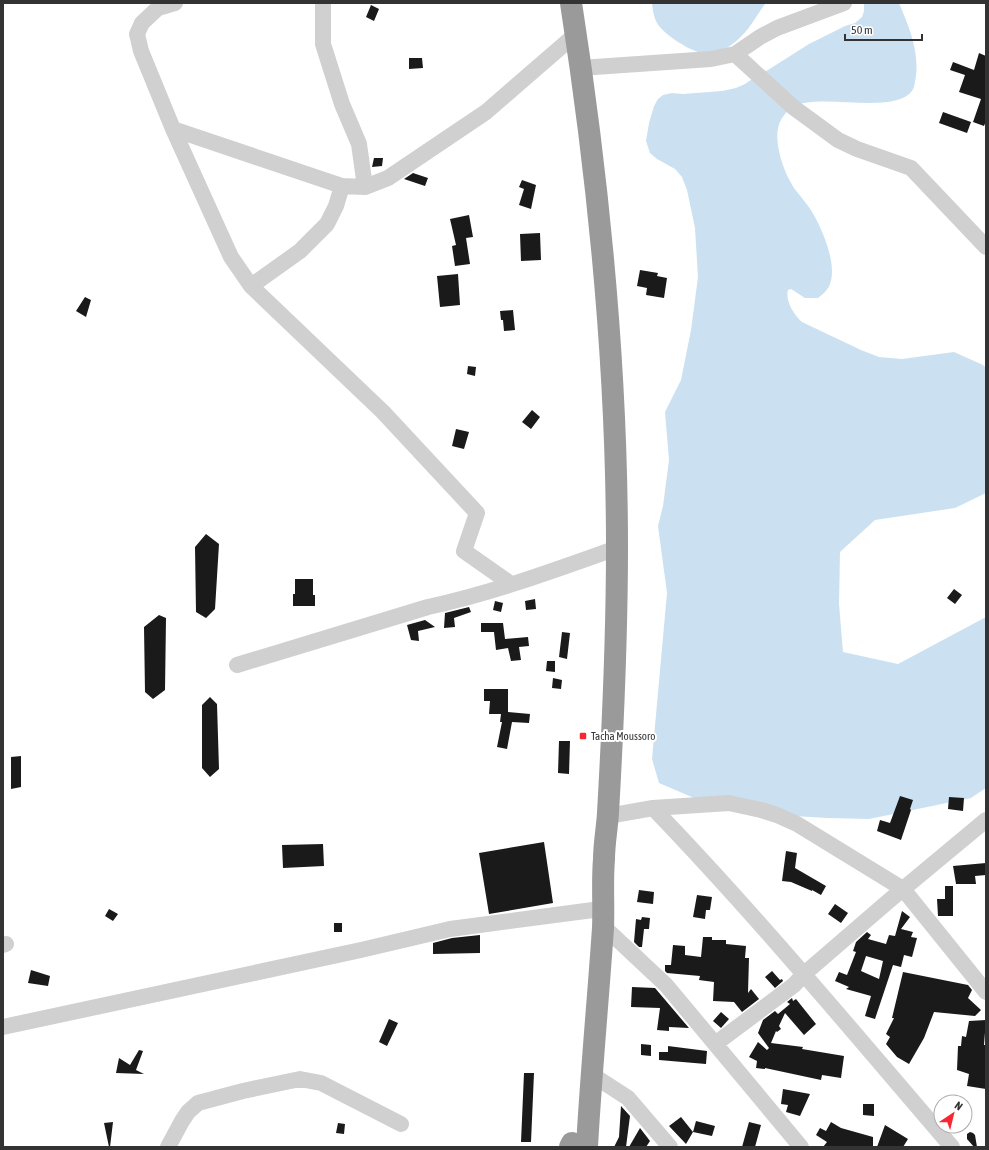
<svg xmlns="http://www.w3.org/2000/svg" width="989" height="1150" font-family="'Asap Condensed',sans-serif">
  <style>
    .water { fill: #cbe1f1 }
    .building { fill: #1a1a1a; fill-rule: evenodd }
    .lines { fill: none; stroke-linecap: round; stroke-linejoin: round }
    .minor { stroke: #d0d0d0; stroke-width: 16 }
    .highway { stroke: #9a9a9a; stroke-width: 22 }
    .poi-dot { fill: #f72832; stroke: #fff; stroke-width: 1.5 }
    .labels { text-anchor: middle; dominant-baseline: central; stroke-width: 4; stroke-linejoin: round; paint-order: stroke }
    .poi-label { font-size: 11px; fill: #333; stroke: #fff; text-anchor: start }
  </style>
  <rect width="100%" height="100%" fill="#fff"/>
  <path class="water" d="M652 3H766C760 10 756 18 750 26 740 40 721 57 702 53 692 51 683 45 675 40 659 28 654 24 652 3Z
    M864 3H899C909 27 919 50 916 76 915 80 915 87 912 91 894 115 822 93 794 106 787 110 782 117 779 124 777 131 777 139 778 145 780 160 786 175 794 188 801 197 810 207 815 217 824 234 837 265 830 284 828 290 823 294 818 298H805L791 289 788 290C785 301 794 315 802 322L861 350 879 357 902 359 954 352 983 365 986 368V493L955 508 875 520 840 552 839 604 843 652 898 664 986 617V788L971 798 869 819 828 818 793 816 694 798 659 783 652 759 667 593 658 526 663 506 669 460 665 412 681 380 691 330 698 277 695 228 687 190 682 177 675 169 657 159 650 153 646 141 649 123 654 106 658 99 663 95 672 93 683 94 722 91 736 88 745 84 758 75 768 70 809 44 845 26 855 23 862 17 864 11Z"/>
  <path class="building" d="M371 5 379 9 374 21 366 17Z
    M979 53 986 56V121L984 126 973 122 981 99 959 92 965 75 950 70 953 62 974 70Z
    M409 58H422L423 68 409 69Z
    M943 112 971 122 967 133 939 123Z
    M374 158H383L382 166 372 167Z
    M413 173 428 178 425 186 404 179Z
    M522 180 536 185 531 209 519 205 524 189 519 187Z
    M469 215 473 237 466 238 470 264 455 266 452 246 456 245 450 219Z
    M540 233 541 260 521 261 520 234Z
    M640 270 658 273 657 276 667 278 664 298 646 295 647 288 637 286Z
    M458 274 460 305 440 307 437 276Z
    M85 297 91 300 86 317 76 311Z
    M513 310 515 330 504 331 503 320H501L500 311Z
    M468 366 476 367 475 376 467 374Z
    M532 410 540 417 531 429 522 422Z
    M456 429 469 432 464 449 452 446Z
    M206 534 219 544 215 609 206 618 196 612 195 547Z
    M295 579H313V595H315V606H293V594H295Z
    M954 589 962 595 955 604 947 598Z
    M535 599 536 609 526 610 525 601Z
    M495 601 503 603 501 612 493 610Z
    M469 607 471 612 454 618 455 627 444 628 445 613Z
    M159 615 166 618 165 690 153 699 145 692 144 627Z
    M425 620 435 627 418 631 419 641 411 640 407 625Z
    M481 623H503L505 639 528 637 529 646 519 647 521 660 511 661 508 648 496 650 494 632H481Z
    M562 632 570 633 567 659 559 657Z
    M547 661H555V672L546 671Z
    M553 678 562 680 561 689 552 688Z
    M484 689H508V712L530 714 529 723 512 722 507 749 497 747 502 722H500L501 714H489L490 701H484Z
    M210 697 217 704 219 769 210 777 202 768V705Z
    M559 741H570L569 774 558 773Z
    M21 756V787L11 789V757Z
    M900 796 913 800 910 809 911 810 901 840 877 831 880 820 890 823Z
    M949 797 964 798 963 811 948 809Z
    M544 842 553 903 489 914 479 853Z
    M323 844 324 866 283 868 282 845Z
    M786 851 797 853 795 868 826 886 821 895 812 890V891L791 882 782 881Z
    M986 863V875L975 876 976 884H956L953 866Z
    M945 886H953V916H938L937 899H945Z
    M639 890 654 892 653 904 637 902Z
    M697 895 712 897 710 910H706L705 919 693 917Z
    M835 904 848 913 841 923 828 914Z
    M109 909 118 914 113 921 105 916Z
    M902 911 910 917 901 929 913 932 911 937 917 938 912 957 904 955 901 967 893 965 875 1019 865 1016 871 996 846 989 849 987 835 981 839 972 847 975 856 952 853 951 856 942 867 932 871 935 868 939 886 944 889 935 895 936ZM866 956 883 961 879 979 861 971Z
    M642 917 650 918 649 929H644L642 947H639L634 942 636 919 641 920Z
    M334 923H342V932H334Z
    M480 935V953L433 954V943L452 938Z
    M703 937H712V940H726V944L746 946 745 958H749L748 993 751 989 759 999 742 1012 734 1002 713 1001 714 982 699 980 700 976 667 973 665 971V965H671L673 945 685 946V955L701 957Z
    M31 970 50 976 48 986 28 983Z
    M772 971 780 980 782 979 783 981 775 988 765 977Z
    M903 972 968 985 972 990 968 998 981 1010 975 1016 934 1012 924 1038 909 1064 897 1057 886 1044 890 1037 886 1034 894 1018H892Z
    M632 987 655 988 689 1028 669 1027V1031L657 1030 660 1008 631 1007Z
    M792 998 793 1001 796 999 816 1024 804 1035 785 1013 779 1026 781 1029 777 1032 776 1031 771 1043 803 1047 802 1049 844 1056 841 1078 822 1075 821 1080 765 1068V1069L756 1068 757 1061 749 1057 758 1042 767 1050 769 1048 758 1033 763 1020 775 1011 778 1014 790 1004 787 1002Z
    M721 1012 729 1019 721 1028 713 1021Z
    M389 1019 398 1023 387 1046 379 1042Z
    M986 1020 984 1045H986V1089L967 1086 969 1074 957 1070 958 1046H961L962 1036 966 1037 969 1021Z
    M641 1044 651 1045V1056L641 1055Z
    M668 1046 707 1051 706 1064 659 1060V1052H668Z
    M139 1050 143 1051 136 1070 144 1074 116 1073 119 1058 130 1065Z
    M524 1073H534L531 1142H521Z
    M783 1089 810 1094 800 1116 786 1112 788 1105 781 1104Z
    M863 1104H874V1116L863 1115Z
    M621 1106 630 1116 626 1147H614L619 1137Z
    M681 1117 693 1132 686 1144 669 1126Z
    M696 1121 715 1126 712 1136 693 1132Z
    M113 1122 110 1147H109L104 1123Z
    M749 1122 761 1125 755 1147H742Z
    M831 1122 841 1128 873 1137V1147H823L827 1142 816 1135 820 1128 826 1131Z
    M338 1123 345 1124 344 1134 336 1133Z
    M885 1125 908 1139 903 1147H877Z
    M640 1128 650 1141 646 1147H629Z
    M970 1132 973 1133 975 1135 977 1147H974L967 1139V1134Z"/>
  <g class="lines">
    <path class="minor" d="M175 3 158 8 142 23 137 34 141 51 173 129 231 257 251 286 383 412 477 513 464 551 511 584
      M323 3V44L342 104 359 144 365 187
      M735 54 793 107 838 140 857 149 911 168 986 247
      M580 68 711 59 735 54 760 37 777 28 844 3
      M173 129 342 186 365 187 388 178 486 112 576 34
      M251 286 300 251 327 224 336 206 342 186
      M237 665 428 607C493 593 555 570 617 548
      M653 808 729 803 761 810 777 815 797 824 903 889 986 992
      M608 816 653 808C757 916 854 1033 952 1147
      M603 926 666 985 801 1147
      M3 945 6 944
      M3 1027 361 950 450 929 593 910
      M715 1044 794 985 804 974 891 899 986 820
      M591 1074 628 1098 670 1147
      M168 1147 182 1121 188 1112 198 1103 243 1091 300 1079 321 1083 401 1124"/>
    <path class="highway" d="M571 3C599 183 617 366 617 548 617 637 613 725 608 813 607 829 604 844 604 859 602 882 604 905 603 928 598 1001 591 1074 587 1147
      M570 1147 572 1143"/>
  </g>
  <rect class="poi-dot" x="579" y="732" width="8" height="8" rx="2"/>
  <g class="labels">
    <g class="poi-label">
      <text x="591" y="736">Tacha Moussoro</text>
    </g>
  </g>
  <rect width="989" height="1150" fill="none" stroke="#333333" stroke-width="8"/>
  <g transform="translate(953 1114) rotate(35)"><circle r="19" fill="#ffffff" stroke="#adadad"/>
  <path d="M0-3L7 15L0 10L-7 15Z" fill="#f72832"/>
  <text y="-6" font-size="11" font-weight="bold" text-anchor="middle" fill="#333333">N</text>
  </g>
  <path d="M845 34v6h77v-6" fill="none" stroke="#333333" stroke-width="2"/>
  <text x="851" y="34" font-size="12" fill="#333333" stroke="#ffffff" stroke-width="3" paint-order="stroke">50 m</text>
</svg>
